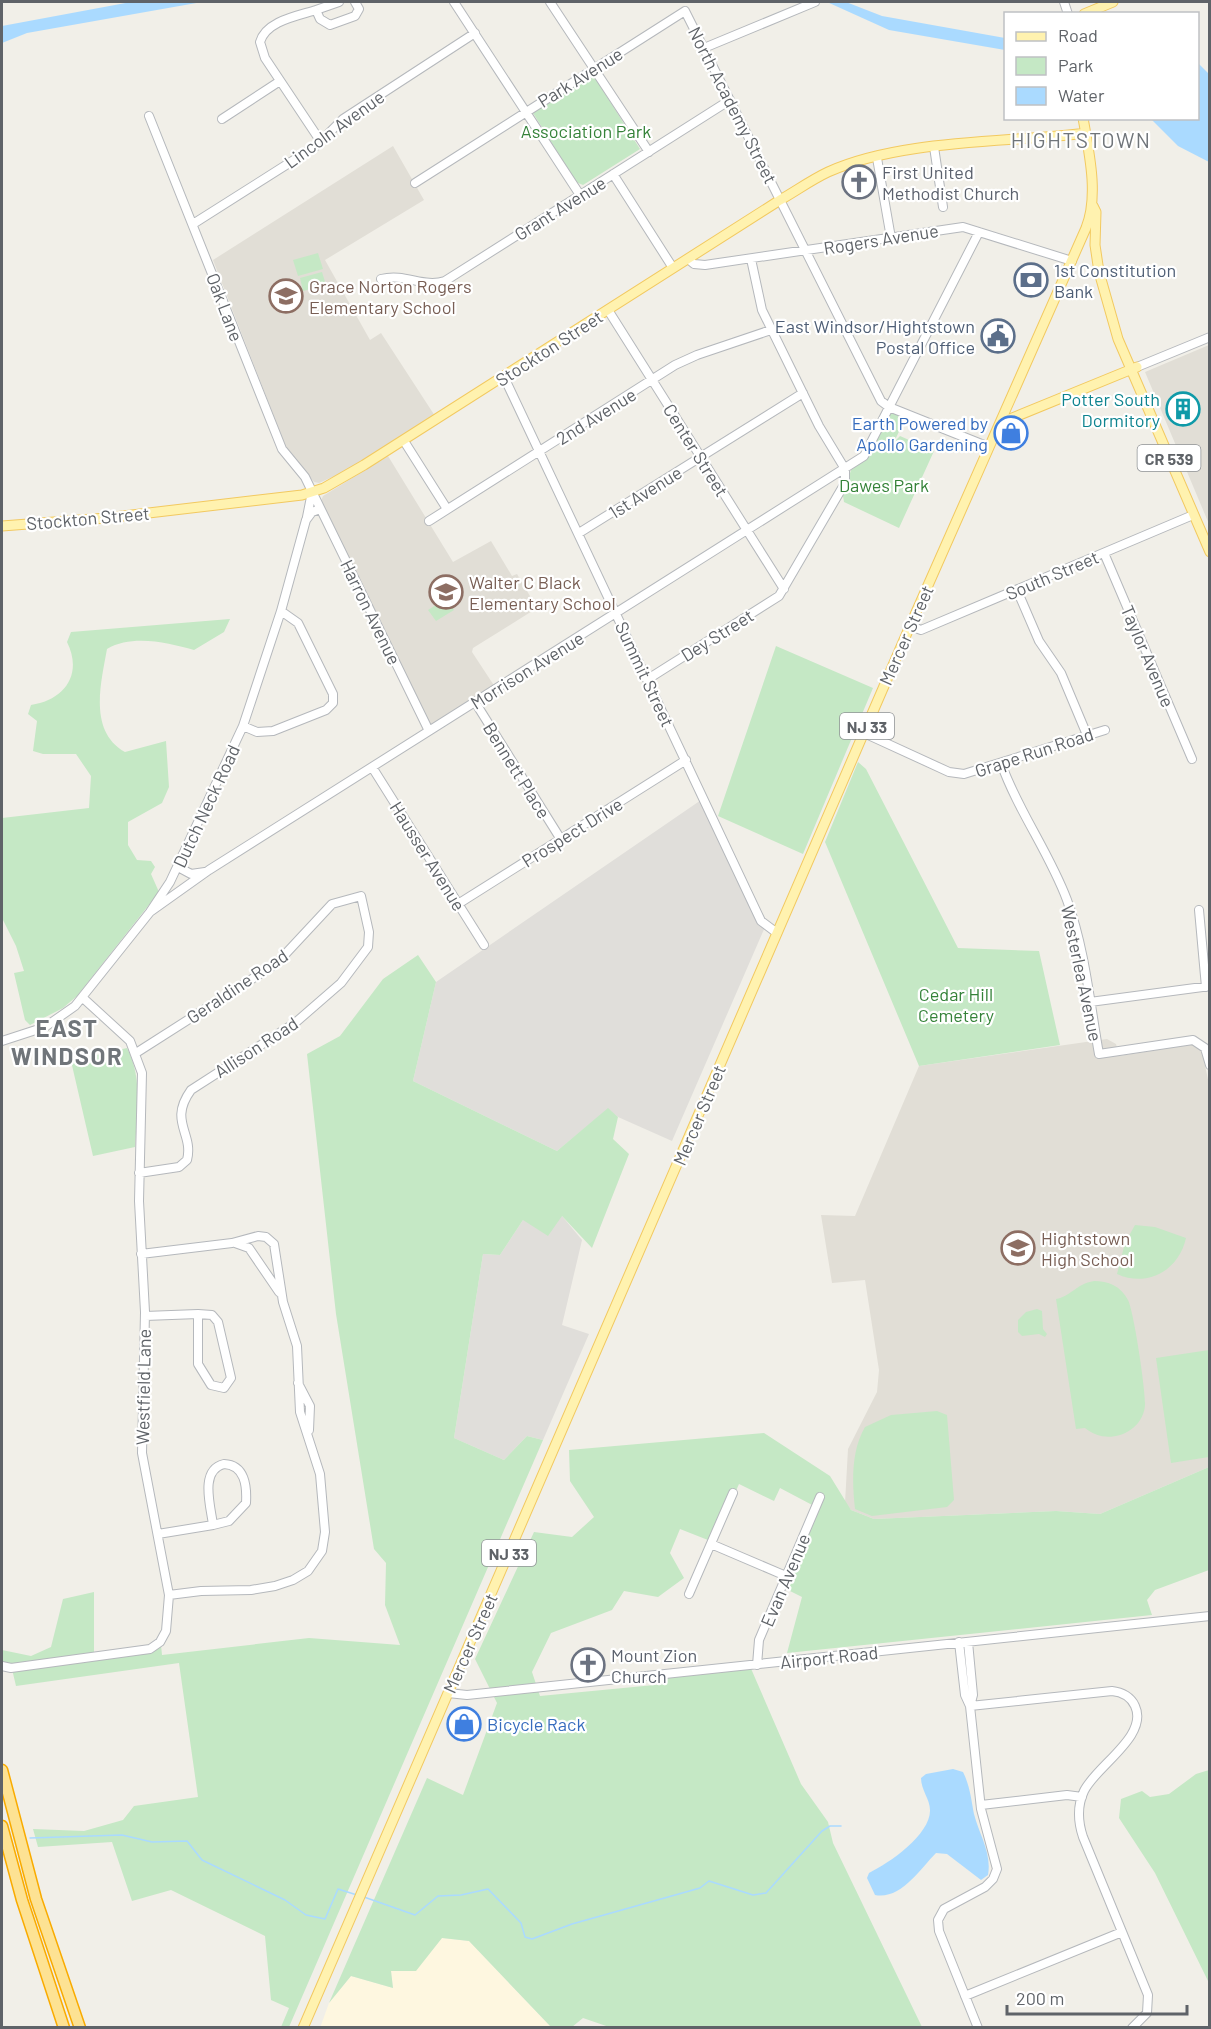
<svg xmlns="http://www.w3.org/2000/svg" width="1211" height="2029" font-family="Barlow,sans-serif">
  <style>
    .commercial { fill: #fef7e0 }
    .industrial { fill: #e0deda }
    .education { fill: #e1ded6 }
    .green { fill: #c5e8c5 }
    .water { fill: #aadaff }
    .lines { fill: none; stroke-linecap: round; stroke-linejoin: round }
    .stream { stroke: #aadaff; stroke-width: 1.5 }
    .minor-casing { stroke: #b5b8bc; stroke-width: 10 }
    .major-casing { stroke: #f2c960; stroke-width: 11 }
    .highway-casing { stroke: #f9ab00; stroke-width: 13 }
    .minor { stroke: #fff; stroke-width: 8 }
    .major { stroke: #fff2af; stroke-width: 9 }
    .highway { stroke: #fde293; stroke-width: 10 }
    .labels { text-anchor: middle; dominant-baseline: central; stroke-width: 4.5; stroke-linejoin: round; paint-order: stroke }
    .shield { fill: #fff; stroke: #8f9295; stroke-width: 1.5 }
    .shield-label { font-size: 16px; font-weight: bold; fill: #5f6368 }
    .street-label { font-size: 18px; fill: #5f6368; stroke: #fff }
    .park-label { font-size: 18px; fill: #348238; stroke: #fff }
    .worship-label { font-size: 18px; fill: #5b616d; stroke: #fff; text-anchor: start }
    .service-label { font-size: 18px; fill: #4e5e75; stroke: #fff; text-anchor: start }
    .education-label { font-size: 18px; fill: #785e54; stroke: #fff; text-anchor: start }
    .culture-label { font-size: 18px; fill: #0d838f; stroke: #fff; text-anchor: end }
    .shop-label { font-size: 18px; fill: #366cbe; stroke: #fff; text-anchor: end }
    .quarter-label { font-size: 21px; letter-spacing: 1.5px; fill: #70757a; stroke: #fff }
    .district-label { font-size: 24px; font-weight: bold; letter-spacing: 1.5px; fill: #70757a; stroke: #fff }
  </style>
  <rect width="100%" height="100%" fill="#f1efe8"/>
  <path class="commercial" d="M442 1938 469 1941 551 2027 320 2028 329 2003 351 1976 393 1988 391 1971 416 1970Z"/>
  <path class="industrial" d="M704 798 765 927 672 1141 618 1117 608 1109 557 1151 413 1081 436 982Z
    M562 1216 582 1240 562 1325 589 1334 543 1440 527 1436 504 1460 454 1438 483 1254 500 1255 523 1220Z"/>
  <path class="education" d="M393 146 424 200 325 260 370 340 381 333 435 416 348 470 319 483 314 482 287 450 213 260Z
    M1209 345V524L1145 372Z
    M388 456 453 562 491 541 512 576 517 574 537 608 473 648 472 652 495 687 433 725 430 724 321 501 323 496Z
    M1107 1039 1116 1044 1119 1056 1195 1044 1201 1047 1203 1056 1210 1089 1209 1467 1100 1514 1056 1511 874 1519 851 1510 845 1503 848 1449 877 1392 879 1370 865 1280 832 1283 821 1215 855 1216 919 1066Z"/>
  <path class="green" d="M590 75 594 76 640 149 583 185 576 182 533 113Z
    M318 253 323 269 298 276 293 260Z
    M322 272 326 285 303 291 300 278Z
    M891 411 906 417 894 442 900 436 934 451 899 528 844 502 843 496 851 470 867 458Z
    M447 598 454 610 436 621 428 610Z
    M230 619 224 632 194 650C168 643 133 634 107 649 101 683 88 731 125 752L166 741 169 787 162 803 128 822V845L137 860 151 861 155 867 151 874 159 892 77 996 63 1008 30 1025 25 1020 14 973 24 971 16 946 2 918V818L89 808 91 776 76 754H43L33 751 37 721 28 714 31 705C65 700 83 674 67 642L71 632Z
    M776 646 873 688 803 854 718 816Z
    M858 762 866 769 958 948 1039 951 1060 1045 919 1066 825 842Z
    M418 955 436 982 413 1081 557 1151 608 1108 618 1117 613 1139 629 1154 592 1248 562 1216 548 1236 523 1220 500 1255 483 1254 454 1438 504 1460 527 1436 543 1440 289 2027H281L289 2008 271 2000 265 1936 171 1890 132 1901 112 1842 38 1847 33 1829 84 1831 123 1820 134 1806 198 1797 179 1663 16 1686 12 1669H2V1650L31 1656 51 1647 63 1599 94 1592V1658L161 1645 162 1655 309 1638 400 1645 385 1605 386 1563 374 1549 336 1314 307 1054 340 1036 383 979Z
    M127 1048C143 1078 137 1114 135 1147L93 1156 71 1061Z
    M1135 1225 1155 1227 1186 1238C1179 1270 1148 1288 1117 1274L1125 1243Z
    M1094 1281C1108 1281 1121 1286 1128 1300 1134 1312 1146 1392 1145 1405 1144 1420 1133 1431 1120 1435 1107 1439 1095 1436 1085 1428L1076 1429 1056 1299C1070 1297 1076 1284 1094 1281Z
    M1037 1309 1042 1311 1043 1329 1047 1334 1045 1337 1039 1334 1022 1336 1018 1332V1320L1026 1312Z
    M1209 1350V1457L1171 1463 1156 1358Z
    M937 1411 947 1415 954 1500 947 1507 872 1516 855 1509C852 1482 851 1451 865 1427L891 1415Z
    M764 1433 830 1476 851 1510 874 1519 1056 1511 1100 1514 1209 1467V1570L1155 1590 1147 1600 1152 1615 787 1653 802 1597 782 1587 816 1507 780 1488 774 1501 739 1484 713 1542 680 1529 670 1553 684 1578 658 1597 624 1591 612 1610 551 1633 532 1672 540 1696 665 1684V1676L749 1664 801 1784 828 1822 833 1843 922 2027 612 2028 583 2018 572 2027H551L469 1941 442 1938 416 1971H391L393 1988 351 1976 329 2003 427 1778 463 1795 497 1703 475 1659 534 1532 572 1537 594 1517 570 1481 569 1450Z
    M1209 1770H1210L1209 1983 1155 1873 1119 1818 1121 1799 1142 1791 1150 1797 1169 1794 1196 1774Z"/>
  <path class="water" d="M131 2H202L27 33 2 43V26Z
    M827 2H846L882 16 1005 38V50L889 30Z
    M1198 63 1209 74V162L1178 146 1151 119 1198 118Z
    M953 1769 963 1772C970 1786 971 1799 974 1814 979 1834 992 1853 988 1875L981 1880 947 1854 936 1853C920 1869 901 1900 875 1895L867 1878 869 1873C890 1863 931 1834 930 1810 930 1799 921 1790 921 1778L926 1774Z"/>
  <g class="lines">
    <path class="stream" d="M30 1838 122 1835 152 1842 187 1841 202 1860 285 1900 306 1915 325 1919 338 1889 357 1895
      M364 1897 415 1915 438 1896 461 1895 488 1889 521 1923 525 1937 532 1939 572 1924 700 1888 709 1881 753 1895 766 1893 822 1831 830 1826H841"/>
    <defs>
      <path id="minor" d="M339 2 316 10 320 19 330 25 355 16 359 9 355 2
        M454 2 580 195
        M550 2 649 152
        M1064 2 1068 14
        M316 10C297 16 266 21 260 42L265 58 321 142
        M704 48 815 2
        M149 116 282 449 305 477 429 731
        M222 119 280 81
        M934 147 943 207
        M877 158 891 238
        M613 174 673 268
        M415 183 685 11 881 401 889 407 989 447
        M193 224 316 146 343 119 475 33
        M688 259 694 264 705 265 963 227 1072 261
        M381 279C406 273 423 288 445 281L730 100
        M608 310 784 589
        M1137 367 1210 337
        M504 377 761 921 777 933
        M404 441 447 509
        M307 517 312 492
        M429 521 675 365 697 355 771 330
        M579 533 803 393
        M1104 553 1192 759
        M1017 590 1039 641 1061 673 1087 735
        M910 626 921 630 1193 515
        M648 679 779 596 845 483V469L819 426 762 310 751 259
        M475 702 560 838
        M243 726 257 732 273 731 326 710 333 703V694L298 623 281 611
        M864 733 949 772 964 774 1105 730
        M1001 763C1018 811 1049 852 1067 900 1085 949 1090 1004 1099 1054L1193 1040 1205 1048 1210 1065
        M372 767 484 945
        M178 867 191 874 205 872
        M458 904 686 760
        M1199 910 1206 987
        M150 912 209 870 864 456 979 232
        M1090 1002 1210 986
        M2 1041 45 1027 75 1006 150 912 170 882 243 726 281 611 306 520 312 512 320 509
        M136 1053 277 963 332 904 361 896 369 932 368 947 341 983 295 1023 191 1090C168 1122 194 1133 187 1160L179 1167 139 1173
        M235 1243 249 1248 279 1292
        M141 1254 232 1243 258 1236 266 1237 274 1244 283 1302 297 1346 300 1412 320 1474 325 1532 322 1551 308 1571 293 1580 275 1586 251 1590 201 1591 169 1595
        M198 1314 212 1315 218 1322 231 1378 224 1388 211 1385 198 1364Z
        M145 1316 198 1314
        M298 1383 310 1406 309 1430
        M224 1464C245 1465 247 1486 246 1503L229 1521 213 1525C211 1507 199 1470 224 1464Z
        M158 1534 213 1525
        M711 1544 786 1576
        M689 1594 733 1493
        M959 1642 965 1695 970 1706
        M968 1642 973 1695 970 1706 981 1809 997 1869 993 1879 985 1887 944 1909 938 1920 939 1931 978 2028
        M757 1665 759 1640 820 1497
        M2 1666 11 1668 150 1649 160 1642 166 1631 169 1595 142 1453 145 1312 139 1201 142 1073 130 1041 83 998
        M448 1693 467 1695 1210 1616
        M970 1706 1112 1691C1122 1692 1131 1697 1135 1706 1149 1736 1096 1766 1084 1791 1077 1806 1078 1822 1083 1837L1148 1995 1147 2013 1132 2028
        M981 1805 1067 1795 1082 1797
        M965 1996 1122 1932"/>
      <path id="major" d="M1084 14 1113 2
        M1093 206 1096 212 1095 245 1099 272 1118 339 1210 552
        M1000 423 1137 367
        M2 526 106 518 302 495 324 488 364 465 780 200C796 191 811 180 828 172 901 139 1006 143 1086 133
        M303 2028 910 626 1086 228C1099 196 1089 152 1083 118"/>
      <path id="highway" d="M2 1770 36 1899 80 2028
        M2 1826 22 1900 64 2028"/>
    </defs>
    <use href="#minor" class="minor-casing"/>
    <use href="#major" class="major-casing"/>
    <use href="#highway" class="highway-casing"/>
    <use href="#minor" class="minor"/>
    <use href="#major" class="major"/>
    <use href="#highway" class="highway"/>
  </g>
  <defs>
    <symbol id="church-ring" viewBox="-11 -11 22 22"><circle r="9.5" fill="#fff" stroke="#6b7280" stroke-width="1.5"/><path d="M-1.2-6h2.4v3.5h3.3v2.4h-3.3V6h-2.4V-.1h-3.3v-2.4h3.3Z" fill="#6b7280"/></symbol>
    <symbol id="bank-ring" viewBox="-11 -11 22 22"><circle r="9.5" fill="#fff" stroke="#5c6f8a" stroke-width="1.5"/><path d="M-6-4H6V4H-6ZM0-2.3a2.3 2.3 0 1 0 0 4.6a2.3 2.3 0 1 0 0-4.6Z" fill="#5c6f8a"/></symbol>
    <symbol id="school-ring" viewBox="-11 -11 22 22"><circle r="9.5" fill="#fff" stroke="#8d6e63" stroke-width="1.5"/><path d="M0-5L7-2L0 1L-7-2ZM-4 1L0 2.5L4 1V4Q0 6-4 4Z" fill="#8d6e63"/></symbol>
    <symbol id="civic-ring" viewBox="-11 -11 22 22"><circle r="9.5" fill="#fff" stroke="#5c6f8a" stroke-width="1.5"/><path d="M-.6-6.5H3V-4.5H.6V-3L4-1V1h2V6H-6V1h2V-1L-.6-3ZM-1.2 2.5V6h2.4V2.5Z" fill="#5c6f8a"/></symbol>
    <symbol id="building-ring" viewBox="-11 -11 22 22"><circle r="9.5" fill="#fff" stroke="#0f9aa8" stroke-width="1.5"/><path d="M-4-6H4V6H1V3H-1V6H-4ZM-2.5-4.3h1.7v1.8h-1.7ZM.8-4.3h1.7v1.8H.8ZM-2.5-1h1.7V.8h-1.7ZM.8-1h1.7V.8H.8Z" fill="#0f9aa8"/></symbol>
    <symbol id="shop-ring" viewBox="-11 -11 22 22"><circle r="9.5" fill="#fff" stroke="#3f7fe0" stroke-width="1.5"/><path d="M-5-2.5h2.3a2.7 3.5 0 0 1 5.4 0H5L5.5 6h-11ZM-1.5-2.5h3a1.5 2.3 0 0 0-3 0Z" fill="#3f7fe0"/></symbol>
  </defs>
  <g fill-rule="evenodd">
    <use href="#church-ring" x="840" y="163" width="38" height="38"/>
    <use href="#bank-ring" x="1012" y="261" width="38" height="38"/>
    <use href="#school-ring" x="267" y="277" width="38" height="38"/>
    <use href="#civic-ring" x="979" y="317" width="38" height="38"/>
    <use href="#building-ring" x="1164" y="390" width="38" height="38"/>
    <use href="#shop-ring" x="992" y="414" width="38" height="38"/>
    <use href="#school-ring" x="427" y="573" width="38" height="38"/>
    <use href="#school-ring" x="999" y="1229" width="38" height="38"/>
    <use href="#church-ring" x="569" y="1646" width="38" height="38"/>
    <use href="#shop-ring" x="445" y="1705" width="38" height="38"/>
  </g>
  <g class="labels">
    <g class="shield">
      <rect x="1137.5" y="445" width="63" height="26" rx="4.5"/>
      <rect x="840" y="713" width="54" height="26" rx="4.5"/>
      <rect x="482" y="1540" width="54" height="26" rx="4.5"/>
    </g>
    <g class="shield-label">
      <text x="1169" y="458">CR 539</text>
      <text x="867" y="726">NJ 33</text>
      <text x="509" y="1553">NJ 33</text>
    </g>
    <g class="street-label">
      <text transform="translate(580 77) rotate(-32)">Park Avenue</text>
      <text transform="translate(733 105) rotate(63)">North Academy Street</text>
      <text transform="translate(334 129) rotate(-36)">Lincoln Avenue</text>
      <text transform="translate(560 208) rotate(-32)">Grant Avenue</text>
      <text transform="translate(881 239) rotate(-9)">Rogers Avenue</text>
      <text transform="translate(225 307) rotate(69)">Oak Lane</text>
      <text transform="translate(549 348) rotate(-33)">Stockton Street</text>
      <text transform="translate(596 416) rotate(-32)">2nd Avenue</text>
      <text transform="translate(696 450) rotate(58)">Center Street</text>
      <text transform="translate(645 492) rotate(-32)">1st Avenue</text>
      <text transform="translate(88 518) rotate(-5)">Stockton Street</text>
      <text transform="translate(1052 575) rotate(-23)">South Street</text>
      <text transform="translate(371 612) rotate(64)">Harron Avenue</text>
      <text transform="translate(717 635) rotate(-32)">Dey Street</text>
      <text transform="translate(906 635) rotate(-66)">Mercer Street</text>
      <text transform="translate(1148 656) rotate(67)">Taylor Avenue</text>
      <text transform="translate(527 670) rotate(-32)">Morrison Avenue</text>
      <text transform="translate(645 674) rotate(65)">Summit Street</text>
      <text transform="translate(1034 752) rotate(-18)">Grape Run Road</text>
      <text transform="translate(517 770) rotate(58)">Bennett Place</text>
      <text transform="translate(206 806) rotate(-65)">Dutch Neck Road</text>
      <text transform="translate(572 832) rotate(-32)">Prospect Drive</text>
      <text transform="translate(428 856) rotate(58)">Hausser Avenue</text>
      <text transform="translate(1082 973) rotate(78)">Westerlea Avenue</text>
      <text transform="translate(237 986) rotate(-34)">Geraldine Road</text>
      <text transform="translate(256 1047) rotate(-33)">Allison Road</text>
      <text transform="translate(699 1115) rotate(-67)">Mercer Street</text>
      <text transform="translate(143 1387) rotate(-89)">Westfield Lane</text>
      <text transform="translate(785 1580) rotate(-67)">Evan Avenue</text>
      <text transform="translate(470 1643) rotate(-66)">Mercer Street</text>
      <text transform="translate(829 1657) rotate(-6)">Airport Road</text>
    </g>
    <g class="park-label">
      <text x="586" y="131">Association Park</text>
      <text x="884" y="485">Dawes Park</text>
      <text x="956" y="994">Cedar Hill<tspan x="956" dy="21">Cemetery</tspan></text>
    </g>
    <g class="worship-label">
      <text x="882" y="172">First United<tspan x="882" dy="21">Methodist Church</tspan></text>
      <text x="611" y="1655">Mount Zion<tspan x="611" dy="21">Church</tspan></text>
    </g>
    <g class="service-label">
      <text x="1054" y="270">1st Constitution<tspan x="1054" dy="21">Bank</tspan></text>
      <text x="975" y="326" text-anchor="end">East Windsor/Hightstown<tspan x="975" dy="21">Postal Office</tspan></text>
    </g>
    <g class="education-label">
      <text x="309" y="286">Grace Norton Rogers<tspan x="309" dy="21">Elementary School</tspan></text>
      <text x="469" y="582">Walter C Black<tspan x="469" dy="21">Elementary School</tspan></text>
      <text x="1041" y="1238">Hightstown<tspan x="1041" dy="21">High School</tspan></text>
    </g>
    <g class="culture-label">
      <text x="1160" y="399">Potter South<tspan x="1160" dy="21">Dormitory</tspan></text>
    </g>
    <g class="shop-label">
      <text x="988" y="423">Earth Powered by<tspan x="988" dy="21">Apollo Gardening</tspan></text>
      <text x="487" y="1724" text-anchor="start">Bicycle Rack</text>
    </g>
    <g class="quarter-label">
      <text x="1081" y="139">HIGHTSTOWN</text>
    </g>
    <g class="district-label">
      <text x="67" y="1027">EAST<tspan x="67" dy="28">WINDSOR</tspan></text>
    </g>
  </g>
  <rect width="1211" height="2029" fill="none" stroke="#5f6368" stroke-width="6"/>
  <rect x="1004" y="12" width="195" height="108" fill="#ffffff" stroke="#bfc1c3" stroke-width="1.5"/>
  <rect x="1016" y="32" width="30" height="9" fill="#fff2af" stroke="#bfc1c3" stroke-width="1.5"/>
  <text x="1058" y="42" font-size="18" fill="#5f6368">Road</text>
  <rect x="1016" y="57" width="30" height="18" fill="#c5e8c5" stroke="#bfc1c3" stroke-width="1.5"/>
  <text x="1058" y="72" font-size="18" fill="#5f6368">Park</text>
  <rect x="1016" y="87" width="30" height="18" fill="#aadaff" stroke="#bfc1c3" stroke-width="1.5"/>
  <text x="1058" y="102" font-size="18" fill="#5f6368">Water</text>
  <path d="M1007 2005v9h180v-9" fill="none" stroke="#5f6368" stroke-width="3"/>
  <text x="1016" y="2005" font-size="18" fill="#5f6368" stroke="#ffffff" stroke-width="4.5" paint-order="stroke">200 m</text>
</svg>
